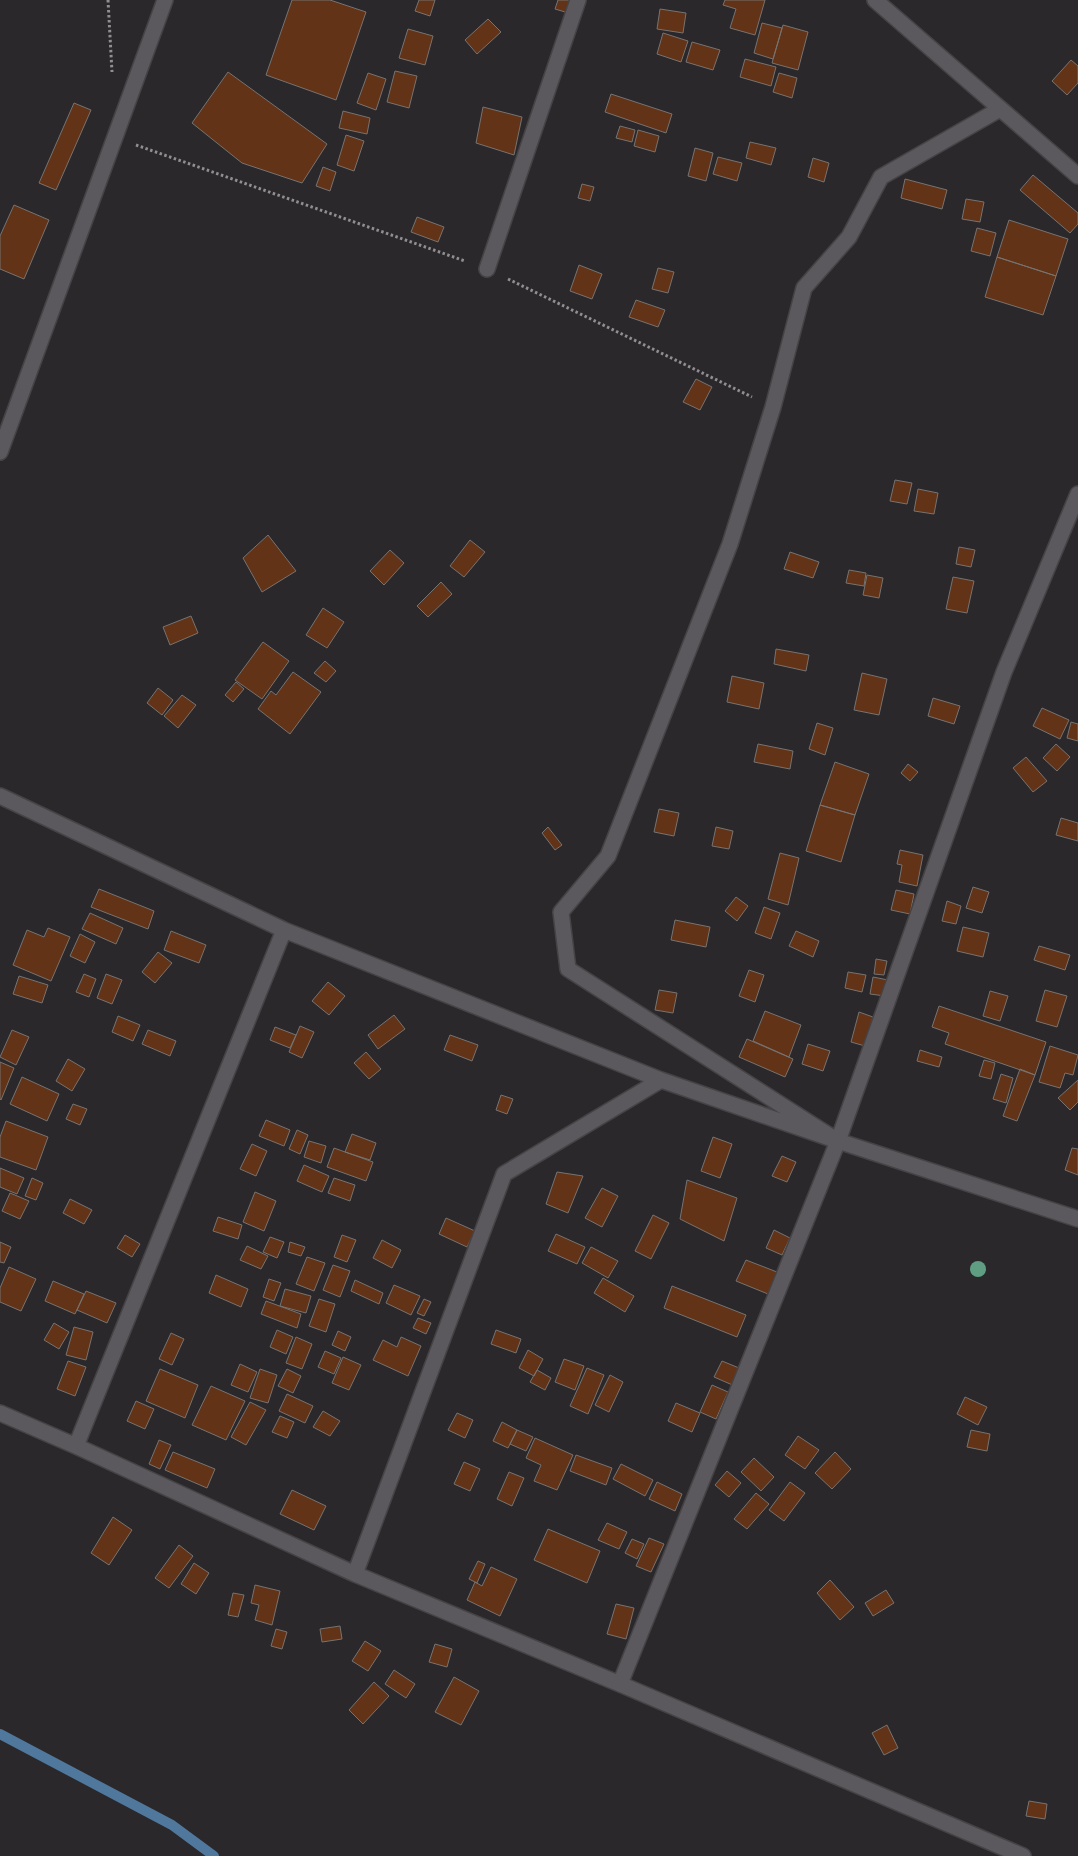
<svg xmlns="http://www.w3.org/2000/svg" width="1078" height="1856" font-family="Figtree,sans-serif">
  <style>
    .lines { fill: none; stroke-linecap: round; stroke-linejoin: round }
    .stream { stroke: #50789d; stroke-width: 10 }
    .building { fill: #623317; stroke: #777371 }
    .minor-casing { stroke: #454345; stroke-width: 18 }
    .path { stroke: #908e91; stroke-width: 3; stroke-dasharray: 2.5 2.5; stroke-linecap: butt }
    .minor { stroke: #5b595d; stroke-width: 15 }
    .tree { fill: #5f9e83 }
  </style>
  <rect width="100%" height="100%" fill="#2a282b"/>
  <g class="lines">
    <path class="stream" d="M0 1734 172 1825 214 1856"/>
  </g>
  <path class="building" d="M292 0H330L366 12 336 100 266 75Z
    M419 0H435L430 16 415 11Z
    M558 0H577L572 14 555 9Z
    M725 0H765L755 35 730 28 736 9 723 5Z
    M660 9 686 13 683 33 657 29Z
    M488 19 501 32 477 54 465 40Z
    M762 23 782 28 773 59 754 53Z
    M783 25 808 32 798 70 772 63Z
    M408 29 433 36 425 65 399 58Z
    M663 33 688 41 681 62 657 54Z
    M692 42 720 50 713 70 686 62Z
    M745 59 776 67 771 86 740 77Z
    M1071 60 1078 66V83L1067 95 1052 81Z
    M395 71 417 76 409 108 387 102Z
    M228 72 327 144 302 183 242 163 192 123Z
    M368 73 386 79 376 110 357 103Z
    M779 73 797 78 792 98 773 92Z
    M611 94 672 114 666 133 605 112Z
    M74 103 91 110 56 190 39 183Z
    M483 107 522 117 514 155 476 143Z
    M343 111 370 118 367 134 339 128Z
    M620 126 635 130 632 142 616 138Z
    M638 130 659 136 655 152 634 146Z
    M346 135 364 141 354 171 337 165Z
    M750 142 776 148 771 165 746 158Z
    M695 148 713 153 706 181 688 176Z
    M718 157 742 163 737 181 713 174Z
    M813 158 829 163 824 182 808 177Z
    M323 167 336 172 330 191 316 186Z
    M1033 175 1078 213V224L1070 233 1020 190Z
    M905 179 947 190 942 209 901 198Z
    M582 184 594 187 590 201 578 198Z
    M966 199 984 202 980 222 962 219Z
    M14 205 49 220 24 279 0 269V236Z
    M417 217 444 227 438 242 411 232Z
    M1009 220 1068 239 1056 276 997 257Z
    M977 228 996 233 990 256 971 251Z
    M997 257 1056 276 1043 315 985 297Z
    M579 265 602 274 592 299 570 291Z
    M658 268 674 272 668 293 652 289Z
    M636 300 665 310 658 327 629 317Z
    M696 379 712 387 700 410 683 402Z
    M895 480 912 483 907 504 890 501Z
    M918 489 938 493 934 514 914 511Z
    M268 535 296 571 262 592 243 558Z
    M470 540 485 552 464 577 450 566Z
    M959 547 975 550 971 567 956 564Z
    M390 550 404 563 384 585 370 571Z
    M790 552 819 562 813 578 784 569Z
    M849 570 866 573 864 586 846 583Z
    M867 575 883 578 879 598 863 595Z
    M953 577 974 581 967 613 946 609Z
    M441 582 452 594 428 617 417 606Z
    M323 608 344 622 327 648 306 635Z
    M191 616 198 633 170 645 163 627Z
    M263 642 289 661 262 699 235 680Z
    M776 649 809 655 806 671 774 664Z
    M325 661 336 671 326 682 314 673Z
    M293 672 321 692 290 734 258 709 271 691 276 695Z
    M862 673 887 679 879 715 854 710Z
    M732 676 764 683 759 709 727 702Z
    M236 682 244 689 233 702 225 695Z
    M158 688 173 700 162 715 147 703Z
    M182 695 196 705 178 728 164 716Z
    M933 698 960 706 954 724 928 716Z
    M1042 708 1069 720 1060 739 1033 726Z
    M1071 722 1078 724V741L1067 738Z
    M817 723 833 728 825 755 809 749Z
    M758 744 793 751 790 769 754 762Z
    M1056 744 1070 757 1057 771 1043 758Z
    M1026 757 1047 781 1033 792 1013 768Z
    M835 762 869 774 855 815 820 805Z
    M908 764 918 772 910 781 901 773Z
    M820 805 855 815 841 862 806 851Z
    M659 809 679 813 674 836 654 832Z
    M1061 818 1078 823V841L1056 835Z
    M548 827 562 845 555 850 542 833Z
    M716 827 733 831 729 849 712 846Z
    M900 850 923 855 917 886 899 882 902 865 897 864Z
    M780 853 799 858 788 905 768 899Z
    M973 887 989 892 982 913 966 908Z
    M99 889 154 911 148 929 91 907Z
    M896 890 914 894 910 914 891 910Z
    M736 897 748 906 737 921 725 911Z
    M947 901 961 906 956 924 942 921Z
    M764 907 780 913 771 939 755 933Z
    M90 913 123 928 116 944 82 929Z
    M675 920 710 927 706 947 671 940Z
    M963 927 989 933 983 957 957 951Z
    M48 928 70 937 51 981 13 965 27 930 44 937Z
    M171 931 206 945 199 963 164 950Z
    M796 931 819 941 813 957 789 946Z
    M80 934 95 942 85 963 70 956Z
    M1039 946 1070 955 1065 970 1034 960Z
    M158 952 172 963 155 983 142 972Z
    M876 959 887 961 884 975 874 974Z
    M749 970 764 975 755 1002 739 996Z
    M848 972 866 975 862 992 845 988Z
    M84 974 96 979 89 997 76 992Z
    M106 974 122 980 112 1004 97 998Z
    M19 976 48 985 42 1003 13 994Z
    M873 977 888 980 885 996 870 994Z
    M328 982 345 996 329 1015 312 1001Z
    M659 990 677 993 673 1013 655 1010Z
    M1045 990 1067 996 1057 1027 1036 1021Z
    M990 991 1008 996 1000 1021 983 1016Z
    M939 1006 1046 1042 1035 1075 945 1044 949 1033 932 1027Z
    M765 1011 801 1025 789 1057 753 1041Z
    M859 1012 873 1017 865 1046 851 1042Z
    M394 1015 405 1029 378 1049 368 1035Z
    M118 1016 140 1025 133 1041 112 1032Z
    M300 1026 314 1032 302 1058 289 1052Z
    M275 1027 296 1035 290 1048 270 1040Z
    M12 1030 29 1037 16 1065 0 1057Z
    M148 1030 176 1041 170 1056 142 1044Z
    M450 1035 478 1045 472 1061 444 1050Z
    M747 1039 793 1059 785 1077 739 1057Z
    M808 1044 830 1051 823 1071 802 1064Z
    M1050 1046 1078 1055 1073 1075 1065 1073 1060 1088 1039 1082Z
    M920 1050 942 1057 939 1067 917 1061Z
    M366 1052 381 1069 369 1079 354 1063Z
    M68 1059 85 1069 72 1091 56 1081Z
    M984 1060 995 1063 991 1079 979 1076Z
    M0 1062 14 1068 1 1100 0 1099Z
    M1020 1069 1035 1075 1017 1121 1003 1116Z
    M1001 1074 1013 1078 1006 1103 993 1099Z
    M22 1077 59 1094 47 1121 10 1104Z
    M1078 1080V1102L1070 1110 1058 1098Z
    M501 1095 513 1099 507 1114 496 1110Z
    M73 1104 87 1109 80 1125 66 1119Z
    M266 1120 290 1130 284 1146 259 1136Z
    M6 1121 48 1137 36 1170 0 1157V1137Z
    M297 1130 308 1135 300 1154 289 1149Z
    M352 1134 376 1143 370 1160 345 1152Z
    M713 1137 732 1144 720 1178 701 1171Z
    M309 1141 326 1146 321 1163 304 1157Z
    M252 1144 267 1151 256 1176 240 1169Z
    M334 1148 373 1162 366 1181 327 1167Z
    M1072 1148 1078 1149V1175L1065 1170Z
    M782 1156 796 1162 787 1182 772 1176Z
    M304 1165 329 1176 322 1192 297 1181Z
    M0 1168 24 1178 17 1194 0 1187Z
    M557 1172 583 1176 568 1213 546 1204Z
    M32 1178 43 1183 36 1200 25 1196Z
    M334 1178 355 1185 350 1201 328 1193Z
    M687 1180 737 1198 724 1241 680 1219Z
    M602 1188 618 1196 602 1227 585 1218Z
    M255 1192 276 1201 264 1231 243 1222Z
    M10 1193 29 1201 20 1219 2 1211Z
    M70 1199 92 1210 84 1224 63 1213Z
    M653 1215 669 1223 651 1259 635 1251Z
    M218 1217 242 1225 238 1239 213 1231Z
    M446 1218 475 1231 467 1247 439 1234Z
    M774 1230 790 1238 782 1255 766 1248Z
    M556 1234 585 1247 577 1264 548 1251Z
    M125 1235 140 1244 132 1257 117 1248Z
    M342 1235 356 1240 347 1262 334 1257Z
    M270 1237 284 1242 277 1258 263 1252Z
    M382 1240 401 1250 392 1268 373 1258Z
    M0 1242 11 1247 4 1263 0 1262Z
    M290 1242 305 1247 301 1256 288 1252Z
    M247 1246 268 1256 261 1269 240 1260Z
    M591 1247 618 1261 608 1278 582 1263Z
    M307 1257 325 1263 314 1291 296 1284Z
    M746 1260 777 1272 768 1294 736 1281Z
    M333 1265 350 1271 340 1297 323 1290Z
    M9 1267 36 1279 21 1311 0 1302V1288Z
    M216 1275 248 1289 241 1307 209 1293Z
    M603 1278 634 1296 625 1312 594 1293Z
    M269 1279 281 1283 274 1301 263 1297Z
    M355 1280 383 1293 379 1304 351 1291Z
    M53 1281 84 1294 75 1314 45 1301Z
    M394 1285 420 1296 411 1315 386 1303Z
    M672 1286 746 1315 737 1337 664 1308Z
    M285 1289 311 1296 306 1313 280 1306Z
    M86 1291 116 1303 107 1323 77 1310Z
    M319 1299 335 1304 326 1332 309 1326Z
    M424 1299 431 1302 424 1316 417 1313Z
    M266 1301 301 1314 297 1328 261 1314Z
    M418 1318 431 1323 426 1334 413 1328Z
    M54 1323 69 1332 59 1349 44 1340Z
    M74 1327 93 1332 86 1360 66 1355Z
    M277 1330 293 1337 286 1354 270 1347Z
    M496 1330 521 1339 516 1353 491 1344Z
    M338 1331 351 1337 345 1351 332 1345Z
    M171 1333 184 1339 172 1365 159 1359Z
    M296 1337 312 1344 302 1369 286 1363Z
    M401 1337 421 1346 408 1376 373 1360 383 1340 397 1347Z
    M528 1350 543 1359 534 1376 519 1368Z
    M325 1351 341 1358 334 1374 318 1367Z
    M343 1357 361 1365 349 1390 332 1383Z
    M564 1359 584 1366 575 1390 555 1382Z
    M68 1361 86 1367 75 1396 57 1389Z
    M722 1361 744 1370 737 1387 714 1377Z
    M240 1364 257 1372 248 1392 231 1385Z
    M587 1368 604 1375 588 1414 570 1406Z
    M160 1369 198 1385 185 1418 146 1401Z
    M260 1369 277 1375 268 1403 250 1398Z
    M287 1369 301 1376 293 1393 278 1386Z
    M537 1370 551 1378 545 1390 530 1382Z
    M610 1375 623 1382 609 1412 595 1405Z
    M712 1385 728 1392 716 1419 700 1412Z
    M211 1386 245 1401 226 1440 192 1425Z
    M287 1394 313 1406 305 1423 279 1411Z
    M965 1397 987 1407 978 1425 957 1414Z
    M136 1401 154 1409 145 1429 127 1421Z
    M250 1402 266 1410 246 1445 231 1437Z
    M676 1403 700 1413 692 1432 668 1421Z
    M323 1411 340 1421 330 1436 313 1427Z
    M457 1413 473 1420 465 1438 448 1430Z
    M280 1416 294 1422 287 1438 272 1432Z
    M502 1422 517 1430 508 1448 493 1441Z
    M517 1430 533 1437 526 1451 510 1444Z
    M971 1430 990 1434 987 1451 967 1447Z
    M798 1436 819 1450 805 1469 785 1455Z
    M535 1438 573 1455 557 1490 534 1481 541 1465 526 1458Z
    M159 1440 171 1445 160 1469 149 1464Z
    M173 1452 215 1469 207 1488 165 1470Z
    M835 1452 851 1469 832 1489 815 1473Z
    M576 1455 612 1468 606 1485 570 1471Z
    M754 1458 774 1477 761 1491 741 1472Z
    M464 1462 480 1469 470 1491 454 1484Z
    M621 1464 653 1480 645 1496 613 1479Z
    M727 1471 741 1483 729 1497 715 1485Z
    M509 1472 524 1478 512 1506 497 1499Z
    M657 1482 682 1494 675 1511 649 1499Z
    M790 1482 805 1493 784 1521 769 1510Z
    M292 1490 326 1506 314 1530 280 1514Z
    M756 1493 769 1504 747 1529 734 1519Z
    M113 1517 132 1530 109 1565 91 1553Z
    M607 1523 627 1532 619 1549 598 1540Z
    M548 1529 600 1551 587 1583 534 1560Z
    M649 1538 664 1544 651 1572 636 1566Z
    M632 1539 644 1544 637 1559 625 1553Z
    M179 1545 193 1556 169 1588 155 1578Z
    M478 1561 485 1564 477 1583 469 1579Z
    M194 1563 209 1573 196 1594 181 1584Z
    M491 1567 517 1579 500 1616 467 1600 475 1582 482 1586Z
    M830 1580 854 1607 840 1620 817 1593Z
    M255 1585 280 1591 272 1625 255 1620 259 1605 251 1603Z
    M886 1590 894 1603 873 1616 865 1603Z
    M233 1593 244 1595 238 1617 228 1615Z
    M616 1604 634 1608 626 1639 607 1634Z
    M340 1626 342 1639 322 1642 320 1629Z
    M276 1629 287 1632 282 1649 271 1646Z
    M365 1641 381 1651 368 1671 352 1661Z
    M435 1644 452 1649 447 1667 429 1662Z
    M394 1670 415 1684 406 1698 385 1684Z
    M454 1677 479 1691 461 1725 435 1712Z
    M374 1682 389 1696 363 1724 349 1710Z
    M887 1725 898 1748 884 1755 872 1733Z
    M1029 1801 1047 1804 1045 1819 1026 1816Z"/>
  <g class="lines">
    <defs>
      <path id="minor" d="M875 0 1078 176
        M487 269 578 0
        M0 452 165 0
        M0 796 284 930 661 1080 838 1141 1078 1219
        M838 1141 568 969 561 912 608 856 730 544 773 407 804 288 849 237 881 177 1000 109
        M0 1413 76 1446 355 1574 620 1684 1023 1856
        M76 1446 284 930
        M355 1574 504 1174 661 1080
        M620 1684 838 1141 1004 672 1078 494"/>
    </defs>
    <use href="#minor" class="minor-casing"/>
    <path class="path" d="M108 0 112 72
      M136 145 465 261
      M508 279 752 397"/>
    <use href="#minor" class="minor"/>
  </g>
  <circle class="tree" cx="978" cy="1269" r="8"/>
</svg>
